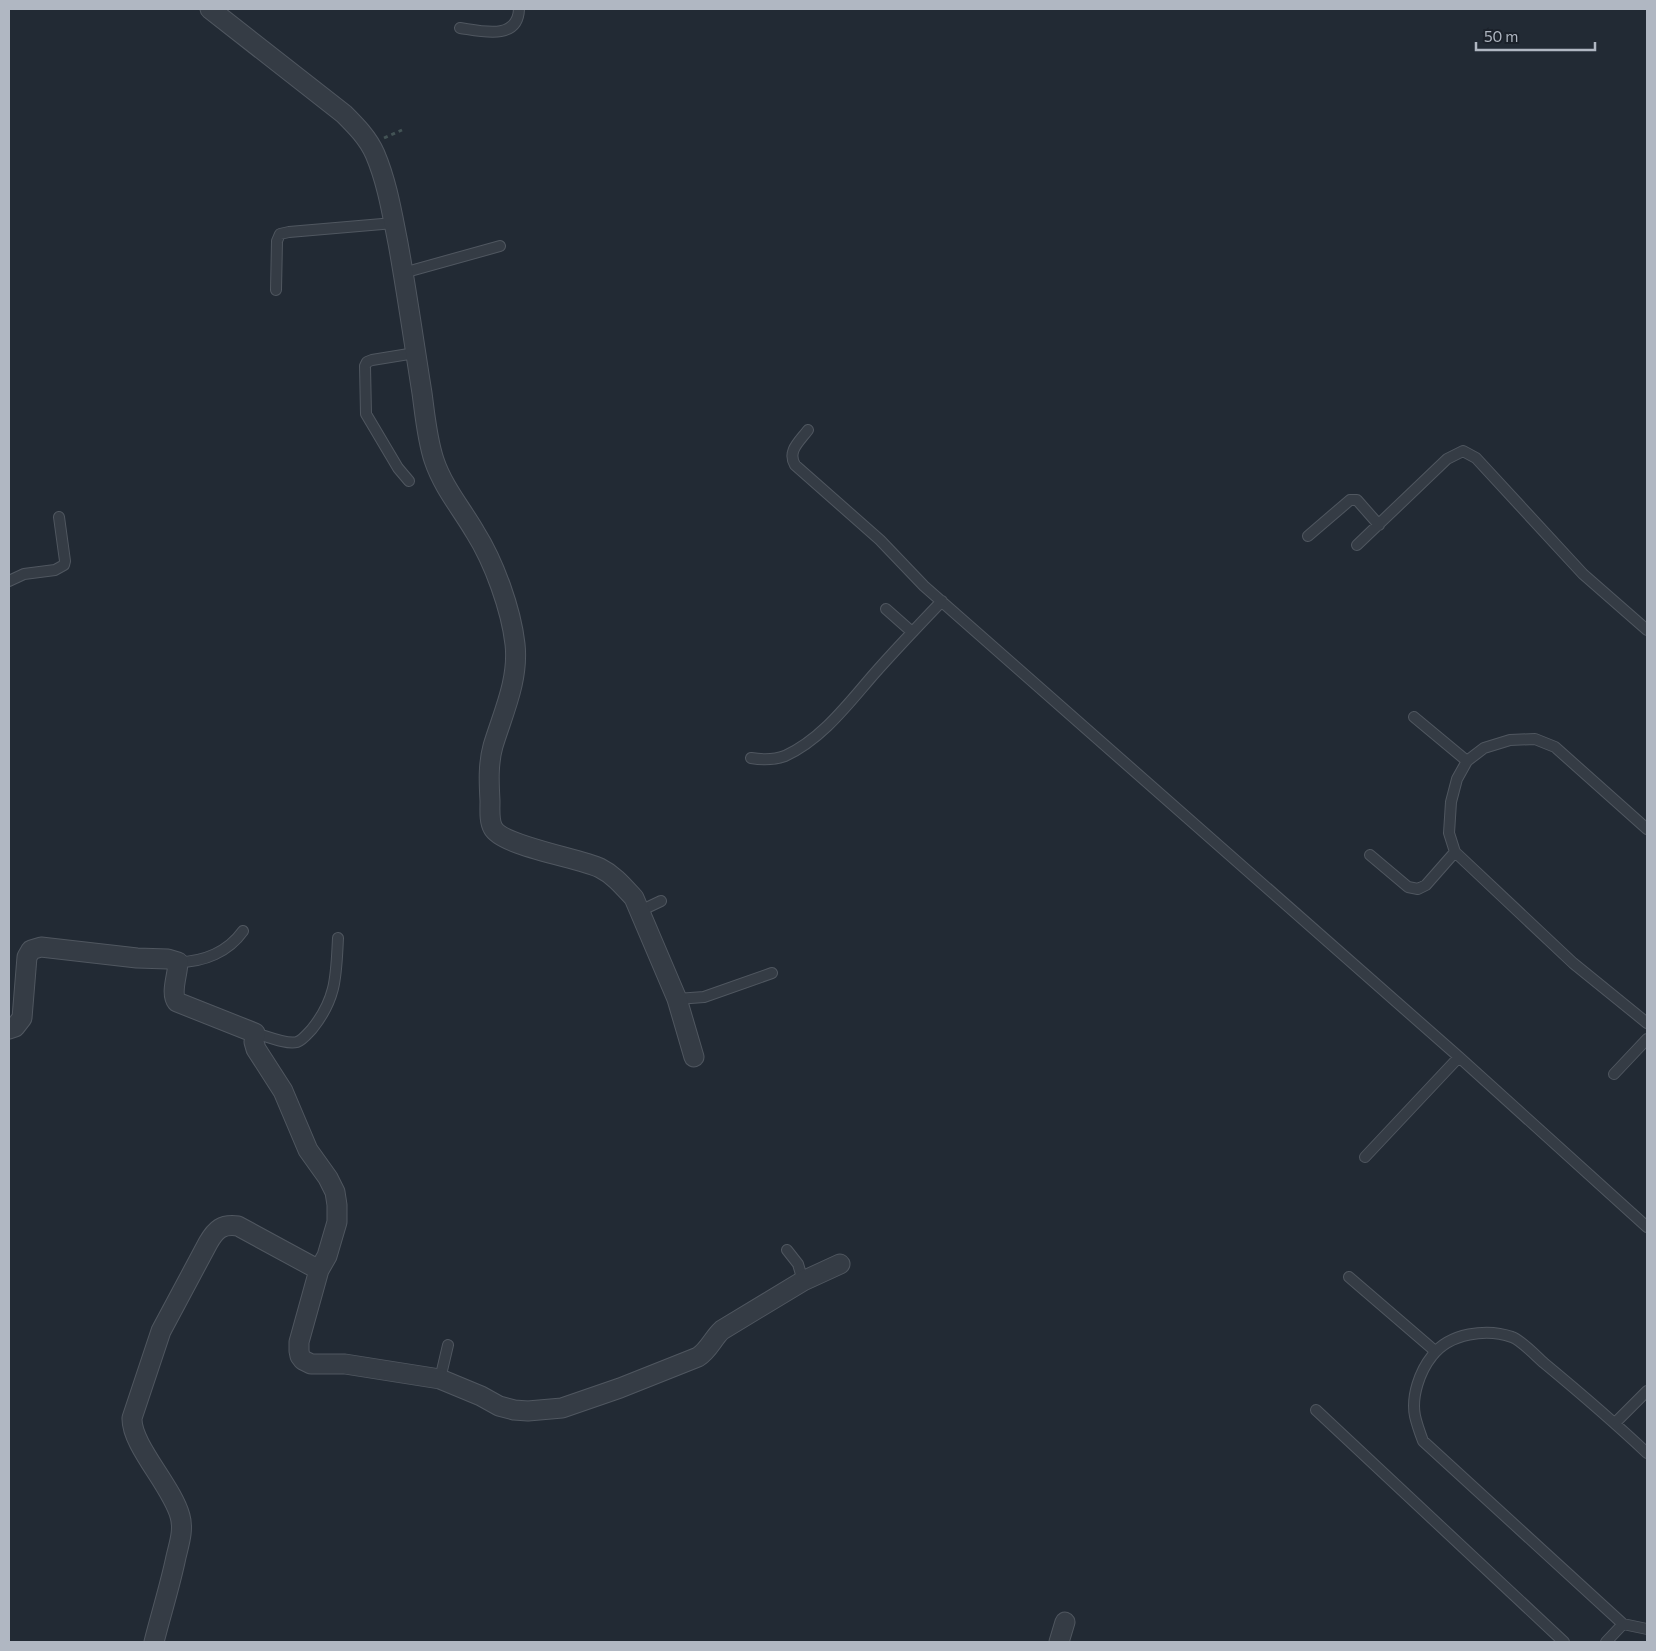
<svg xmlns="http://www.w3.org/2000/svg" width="1656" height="1651" font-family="Commissioner,sans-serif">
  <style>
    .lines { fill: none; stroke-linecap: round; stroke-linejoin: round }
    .lane-casing { stroke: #505760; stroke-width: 12 }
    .street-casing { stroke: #505760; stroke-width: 21 }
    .path { stroke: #435355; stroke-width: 3; stroke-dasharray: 4 4; stroke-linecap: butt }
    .lane { stroke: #353c45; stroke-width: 10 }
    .street { stroke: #353c45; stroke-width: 19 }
  </style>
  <rect width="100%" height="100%" fill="#222a34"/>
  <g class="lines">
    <defs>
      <path id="lane" d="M460 28C481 31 518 41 519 9
        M403 273 500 246
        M276 290 277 241 280 234 289 232 394 223
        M808 430C799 442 787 451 795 465L880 540 924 586 1459 1057 1647 1227
        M409 481 398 468 366 414 365 366 367 362 372 360 415 353
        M1308 536 1350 500H1357L1379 525
        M1357 545 1447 459 1463 451 1476 458 1583 574 1647 630
        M9 581 24 574 55 570 64 565 65 561 59 517
        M886 609 912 632
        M1414 717 1467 761
        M751 758C763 760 774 760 785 756 822 739 848 704 874 674 896 649 919 625 942 601
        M1647 829 1555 747 1535 739 1510 740 1484 748 1467 761 1457 779 1451 802 1449 833 1455 852 1573 963 1647 1023
        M1370 855 1408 887 1418 889 1426 885 1455 852
        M640 911 661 901
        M178 962C204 962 228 952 243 931
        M677 999 704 997 772 973
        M255 1033C266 1036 287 1045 297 1042 303 1040 308 1033 312 1029 337 998 336 975 338 938
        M1614 1074 1647 1039
        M1365 1157 1459 1057
        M787 1250 798 1264 803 1281
        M1349 1277 1435 1351
        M440 1379 448 1345
        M1316 1410 1564 1642
        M1615 1423 1647 1391
        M1647 1453C1614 1422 1579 1392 1544 1363 1536 1356 1521 1340 1512 1337 1487 1328 1449 1333 1432 1356 1420 1371 1411 1396 1415 1416 1417 1425 1420 1433 1423 1441L1623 1624 1647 1629
        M1606 1642 1623 1624"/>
      <path id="street" d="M210 9 344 114C356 126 368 138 375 154 387 182 392 213 398 243 407 293 414 343 422 393 425 415 427 439 434 460 443 487 461 508 475 532 494 562 511 609 515 644 519 680 503 713 493 746 488 764 489 783 490 801 490 810 489 821 493 828 502 846 579 858 600 868 614 875 623 886 634 898L677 999 694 1057
        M9 1029 15 1027 22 1018 27 957 31 950 41 947 137 958 168 959 178 962C178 974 170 993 177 1002L255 1033 254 1042 256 1049 283 1091 308 1150 328 1178 335 1192 337 1205V1222L327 1256 319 1270 299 1342V1351L300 1356 303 1360 311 1364H345L440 1379 481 1396 499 1406 514 1410 528 1411 562 1408 620 1388 698 1357C709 1350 713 1338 722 1330L803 1281 840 1264
        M154 1642C161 1614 170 1586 176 1557 179 1544 184 1530 180 1516 172 1486 131 1445 132 1418L161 1331 208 1243C216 1229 222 1224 238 1226L319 1270
        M1059 1642 1065 1622"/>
    </defs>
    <use href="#lane" class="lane-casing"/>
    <use href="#street" class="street-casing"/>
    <path class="path" d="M384 138 402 130"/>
    <use href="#lane" class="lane"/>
    <use href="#street" class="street"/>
  </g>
  <rect width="1656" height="1651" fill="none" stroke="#b0b7c2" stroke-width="20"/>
  <path d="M1476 42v8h119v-8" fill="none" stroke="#b0b7c2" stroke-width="2.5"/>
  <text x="1484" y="42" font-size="15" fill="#b0b7c2" stroke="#1b212a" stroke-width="4" paint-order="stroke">50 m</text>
</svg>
